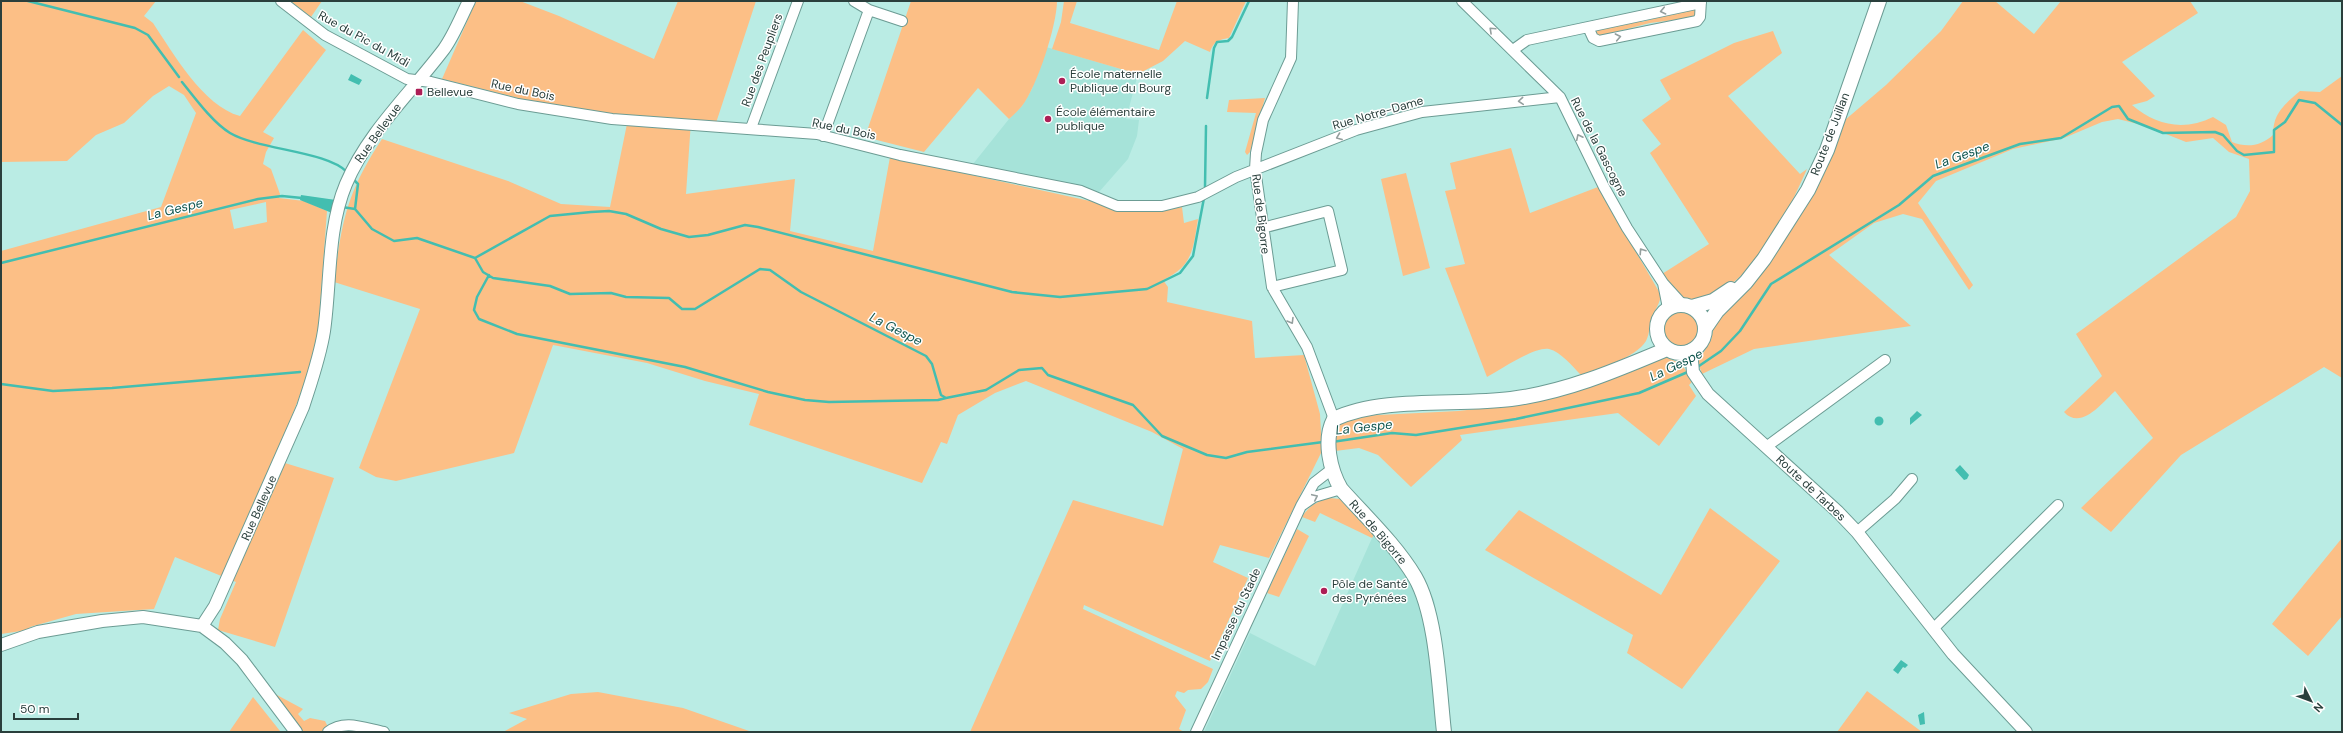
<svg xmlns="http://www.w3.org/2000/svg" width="2343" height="733" font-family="'DM Sans',sans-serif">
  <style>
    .built { fill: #a6e3d9 }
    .green { fill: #fcbf86; fill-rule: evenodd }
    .water { fill: #43beb0 }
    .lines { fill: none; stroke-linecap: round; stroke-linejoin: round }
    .stream { stroke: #43beb0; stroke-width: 2.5 }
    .minor-casing { stroke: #6c9c94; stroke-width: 12 }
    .tertiary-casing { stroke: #6c9c94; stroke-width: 14 }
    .secondary-casing { stroke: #6c9c94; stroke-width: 16 }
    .minor { stroke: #fff; stroke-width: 10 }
    .tertiary { stroke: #fff; stroke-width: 12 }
    .secondary { stroke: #fff; stroke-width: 14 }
    .oneway { stroke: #949f9e }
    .poi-dot { fill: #ad1e56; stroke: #fff; stroke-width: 1.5 }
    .labels { text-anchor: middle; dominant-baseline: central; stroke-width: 3; stroke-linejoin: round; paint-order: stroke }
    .street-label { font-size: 12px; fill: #2a3f3c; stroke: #fff }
    .poi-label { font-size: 12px; fill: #2a3f3c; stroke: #fff; text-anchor: start }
    .water-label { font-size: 13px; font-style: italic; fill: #125750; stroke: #fff }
  </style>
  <rect width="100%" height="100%" fill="#baece4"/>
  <path class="built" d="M1046 47 1138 74 1126 119 1139 120 1137 136 1128 159 1099 192 973 164 1009 119 1022 106 1032 89Z
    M1381 522 1422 573 1434 600 1442 645 1452 732H1204L1250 633 1315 666 1372 538Z"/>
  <path class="green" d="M1 1H156L144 16 153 23C173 53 203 106 240 116L303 30 326 50 263 132 274 138 266 152 263 164 271 169 280 194 279 198 304 201 327 211 318 334 308 374 275 460 334 478 275 647 218 630 220 619 236 582 175 557 154 609 76 614 30 627 28 630 1 634V251L161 207 196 113 184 95 169 86 153 96 124 123 96 135 67 161 1 162ZM266 202 267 222 234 229 230 210Z
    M290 1H322L311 17Z
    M476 1H520L559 16 654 59 678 1H756L716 123 691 121 686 194 795 179 790 231 873 251 890 157 1099 203C1126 214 1154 214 1182 207L1184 223 1198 219C1193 249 1193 266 1163 280L1168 287 1167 302 1252 321 1255 358 1304 355 1320 414 1322 451 1269 558 1220 545 1213 562 1248 578 1210 661 1084 605 1083 609 1213 669 1208 682 1201 689 1188 690 1184 693 1177 691 1175 696 1186 710 1179 729 1184 732H970L1073 500 1163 526 1183 449 1152 432 1026 381 995 393 958 415 947 444 941 442 922 483 749 425 759 394 705 381 647 363 553 345 514 453 396 481 376 477 359 468 420 309 334 282C342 220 347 192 382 139L508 181 561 204 610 207 628 119 534 102 442 79Z
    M911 1H1057C1057 25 1037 87 1022 106 1018 111 1013 115 1009 119L978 88 924 152 865 137Z
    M1064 1H1077L1070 23 1159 50 1177 1H1246L1229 38C1218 40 1214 41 1210 52L1185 41 1163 61 1138 74 1052 49 1061 22Z
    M1963 1H1995L2034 34 2061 1H2190L2198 13 2122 62 2155 96 2147 101 2132 105C2156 126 2185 131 2213 117L2226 125 2232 142C2247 148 2261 146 2273 135 2273 113 2284 105 2300 91L2320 92 2342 76V378L2324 367 2181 455 2111 532 2081 508 2153 438 2115 391C2103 402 2081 431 2064 412L2102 376 2076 334 2236 217 2250 191 2249 159 2229 152 2213 138 2186 142 2146 126 2118 119 2102 122 2064 138 2013 149 1936 181 1918 203 1973 285 1969 290 1922 219 1903 214 1874 223 1829 255 1911 326 1754 349 1702 374 1698 362 1711 340 1715 320 1776 252 1819 184 1845 120 1886 85 1941 31Z
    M1694 7 1697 10 1696 17 1682 21V19L1650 23 1611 33V36L1599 38 1594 29 1640 20 1642 22Z
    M1773 31 1782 53 1728 96 1800 174 1807 169C1786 216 1761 270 1713 296 1707 299 1699 300 1693 302L1680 296 1662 274 1709 244 1650 153 1661 144 1642 120 1671 99 1660 80 1734 43Z
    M1265 98 1250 152 1247 155 1245 152 1256 113 1227 112 1229 100Z
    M1511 148 1530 213 1598 187 1661 295C1660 303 1655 310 1652 318 1649 326 1650 333 1646 341 1636 358 1599 368 1581 375 1572 366 1561 352 1549 349 1535 346 1500 370 1487 377L1445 268 1465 264 1445 191 1456 189 1450 163Z
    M1406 173 1430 268 1403 276 1381 179Z
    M1663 329a19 19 0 1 1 38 0a19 19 0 1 1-38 0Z
    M1662 356C1678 361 1686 366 1692 382L1689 385 1696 396 1659 446 1618 413 1460 435 1462 440 1411 487 1378 455 1359 448 1335 451 1336 432 1339 424 1359 416 1458 411 1530 403 1594 384Z
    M1329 498 1341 499 1375 533 1372 538 1320 513 1315 522 1302 517C1309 506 1316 502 1329 498Z
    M1710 508 1780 561 1682 689 1627 653 1633 635 1485 550 1519 510 1661 595Z
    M1297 529 1309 536 1279 597 1267 593Z
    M2342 538V616L2308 656 2272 624Z
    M1867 691 1922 732H1837Z
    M598 692 683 708 752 732H503L527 719 509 713 571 694Z
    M277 695 303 709 298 714 304 721 310 718 325 721 328 727 321 732H299L275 697Z
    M253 697 280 731 279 732H229Z"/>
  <path class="water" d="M351 74 362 80 359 85 348 80Z
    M301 195 336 200 332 213 300 200Z
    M1917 411 1922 415 1910 425V418Z
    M1874.5 421a4.5 4.5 0 1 1 9 0a4.5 4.5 0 1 1-9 0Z
    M1960 465 1969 475 1967 479 1964 480 1955 470Z
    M1901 660 1908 665 1905 668 1903 667 1898 674 1893 670Z
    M1924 712 1925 724 1920 725 1918 715Z"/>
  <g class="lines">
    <path class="stream" d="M28 1 135 28 148 35 179 77
      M182 82C194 97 213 123 230 133 259 150 327 151 347 172
      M1207 98 1214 48 1217 42 1228 41 1232 37 1249 1
      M353 179 358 184 355 209
      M1205 187 1206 126
      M342 207 355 209 372 229 394 241 417 238 475 258 483 272 493 278 550 286 570 294 611 293 626 297 669 298 682 309H695L760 269 770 270 801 292 926 356 932 364 941 395 946 398 986 390 1019 370 1042 368 1048 375 1133 405 1162 436 1207 455 1226 458 1247 452 1323 442
      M475 258 550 216 591 212 609 211 626 214 661 229 689 237 708 235 745 225 758 227 1012 292 1060 297 1147 289 1180 273 1193 256 1204 198
      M1 263 258 199 282 196 302 198
      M489 275 477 297 474 310 479 319 517 334 685 367 768 392 805 400 829 402 938 400 946 398
      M1696 368 1721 351 1740 331 1771 284 1899 205 1933 176 2020 144 2061 138 2112 107 2119 106 2128 119 2163 133 2215 132 2223 135 2237 151 2244 155 2274 152V130L2285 122 2299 100 2315 103 2342 125
      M1 384 53 391 112 388 300 372
      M1332 442 1392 433 1416 435 1516 419 1639 393 1690 371"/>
    <defs>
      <path id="minor" d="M281 1 325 35 407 79 431 82 518 104 612 119 817 134 900 155 1081 191 1117 206H1162L1198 197 1236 177 1356 130 1422 112 1560 97
        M1293 1 1291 58 1263 120 1256 153 1255 169 1272 287 1307 347 1334 419
        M1462 1 1560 97 1604 187 1627 228 1663 283
        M869 10 902 21
        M1588 27 1593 38 1599 41 1697 21 1700 17 1701 1
        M1513 50 1527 40 1701 3
        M751 128 798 1
        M823 136 869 10 854 1
        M1262 228 1328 211 1342 270 1272 287
        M1668 308 1663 283 1683 305
        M1766 447 1885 360
        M1332 469 1314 483 1301 506 1314 497 1341 489
        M1857 532 1895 499 1912 479
        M1933 629 2058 505
        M328 732C344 719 364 728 384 732
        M1196 732 1301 506"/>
      <path id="tertiary" d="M1691 350 1693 372 1708 394 1838 512 1857 532 1953 654 2026 732
        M202 626 215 606 303 407C311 382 320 357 324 331 331 283 327 229 346 184 368 132 410 94 444 49 454 35 461 17 469 1
        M1 645 38 632 102 621 143 617 202 626 225 643 242 660 296 732"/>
      <path id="secondary" d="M1657 329a24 24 0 1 1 48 0a24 24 0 1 1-48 0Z
        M1692 307 1713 301 1731 289
        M1706 327 1717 311 1746 282 1764 259 1808 190 1827 150 1879 1
        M1444 732C1439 688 1437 615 1415 577 1396 545 1366 517 1341 489 1330 470 1323 440 1334 419 1382 396 1457 406 1511 399 1566 392 1617 370 1667 349"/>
    </defs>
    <use href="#minor" class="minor-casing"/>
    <use href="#tertiary" class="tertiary-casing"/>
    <use href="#secondary" class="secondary-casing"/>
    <use href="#minor" class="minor"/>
    <use href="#tertiary" class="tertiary"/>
    <use href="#secondary" class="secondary"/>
  </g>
  <defs><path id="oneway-chevron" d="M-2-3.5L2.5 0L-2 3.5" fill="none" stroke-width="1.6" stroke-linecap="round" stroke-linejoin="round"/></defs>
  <g class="oneway">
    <use href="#oneway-chevron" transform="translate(1663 11) rotate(168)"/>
    <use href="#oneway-chevron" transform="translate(1492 30) rotate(-137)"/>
    <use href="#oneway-chevron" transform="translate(1618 37) rotate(-11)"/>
    <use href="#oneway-chevron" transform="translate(1521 101) rotate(175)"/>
    <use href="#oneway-chevron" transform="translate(1339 137) rotate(159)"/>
    <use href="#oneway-chevron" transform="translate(1579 137) rotate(-116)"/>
    <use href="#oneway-chevron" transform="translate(1642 251) rotate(-124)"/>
    <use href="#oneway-chevron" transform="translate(1291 321) rotate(59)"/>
    <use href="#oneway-chevron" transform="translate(1315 497) rotate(-25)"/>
  </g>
  <g class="poi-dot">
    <circle cx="1062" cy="81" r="4"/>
    <rect x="415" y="88" width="8" height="8" rx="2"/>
    <circle cx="1048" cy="119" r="4"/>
    <circle cx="1324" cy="591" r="4"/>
  </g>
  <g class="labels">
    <g class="street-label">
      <text transform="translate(364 39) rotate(29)">Rue du Pic du Midi</text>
      <text transform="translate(762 60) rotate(-70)">Rue des Peupliers</text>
      <text transform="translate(523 90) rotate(12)">Rue du Bois</text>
      <text transform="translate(1378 113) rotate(-16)">Rue Notre-Dame</text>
      <text transform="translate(844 129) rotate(12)">Rue du Bois</text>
      <text transform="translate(378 133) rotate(-54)">Rue Bellevue</text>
      <text transform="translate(1830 134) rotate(-69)">Route de Juillan</text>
      <text transform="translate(1599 147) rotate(63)">Rue de la Gascogne</text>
      <text transform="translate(1261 214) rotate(83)">Rue de Bigorre</text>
      <text transform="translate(1811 488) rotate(43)">Route de Tarbes</text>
      <text transform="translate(259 508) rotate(-66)">Rue Bellevue</text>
      <text transform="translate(1378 532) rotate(49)">Rue de Bigorre</text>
      <text transform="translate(1236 614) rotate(-65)">Impasse du Stade</text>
    </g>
    <g class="poi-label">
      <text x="1070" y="74">École maternelle<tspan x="1070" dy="14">Publique du Bourg</tspan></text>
      <text x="427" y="92">Bellevue</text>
      <text x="1056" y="112">École élémentaire<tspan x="1056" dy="14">publique</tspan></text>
      <text x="1332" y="584">Pôle de Santé<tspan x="1332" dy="14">des Pyrénées</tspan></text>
    </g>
    <g class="water-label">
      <text transform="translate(1962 155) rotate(-20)">La Gespe</text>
      <text transform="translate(175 209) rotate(-14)">La Gespe</text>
      <text transform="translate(896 329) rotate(27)">La Gespe</text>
      <text transform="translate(1676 365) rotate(-26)">La Gespe</text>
      <text transform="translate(1364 427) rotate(-6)">La Gespe</text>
    </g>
  </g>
  <rect width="2343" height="733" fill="none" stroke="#2a3f3c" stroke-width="4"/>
  <g transform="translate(2311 701) rotate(132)" stroke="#ffffff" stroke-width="3" paint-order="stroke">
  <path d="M0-3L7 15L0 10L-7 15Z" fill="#2a3f3c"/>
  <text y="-6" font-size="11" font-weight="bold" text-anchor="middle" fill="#2a3f3c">N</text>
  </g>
  <path d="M14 713v6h64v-6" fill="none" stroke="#2a3f3c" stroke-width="2"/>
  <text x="20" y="713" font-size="12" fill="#2a3f3c" stroke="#ffffff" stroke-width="3" paint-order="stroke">50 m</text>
</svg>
